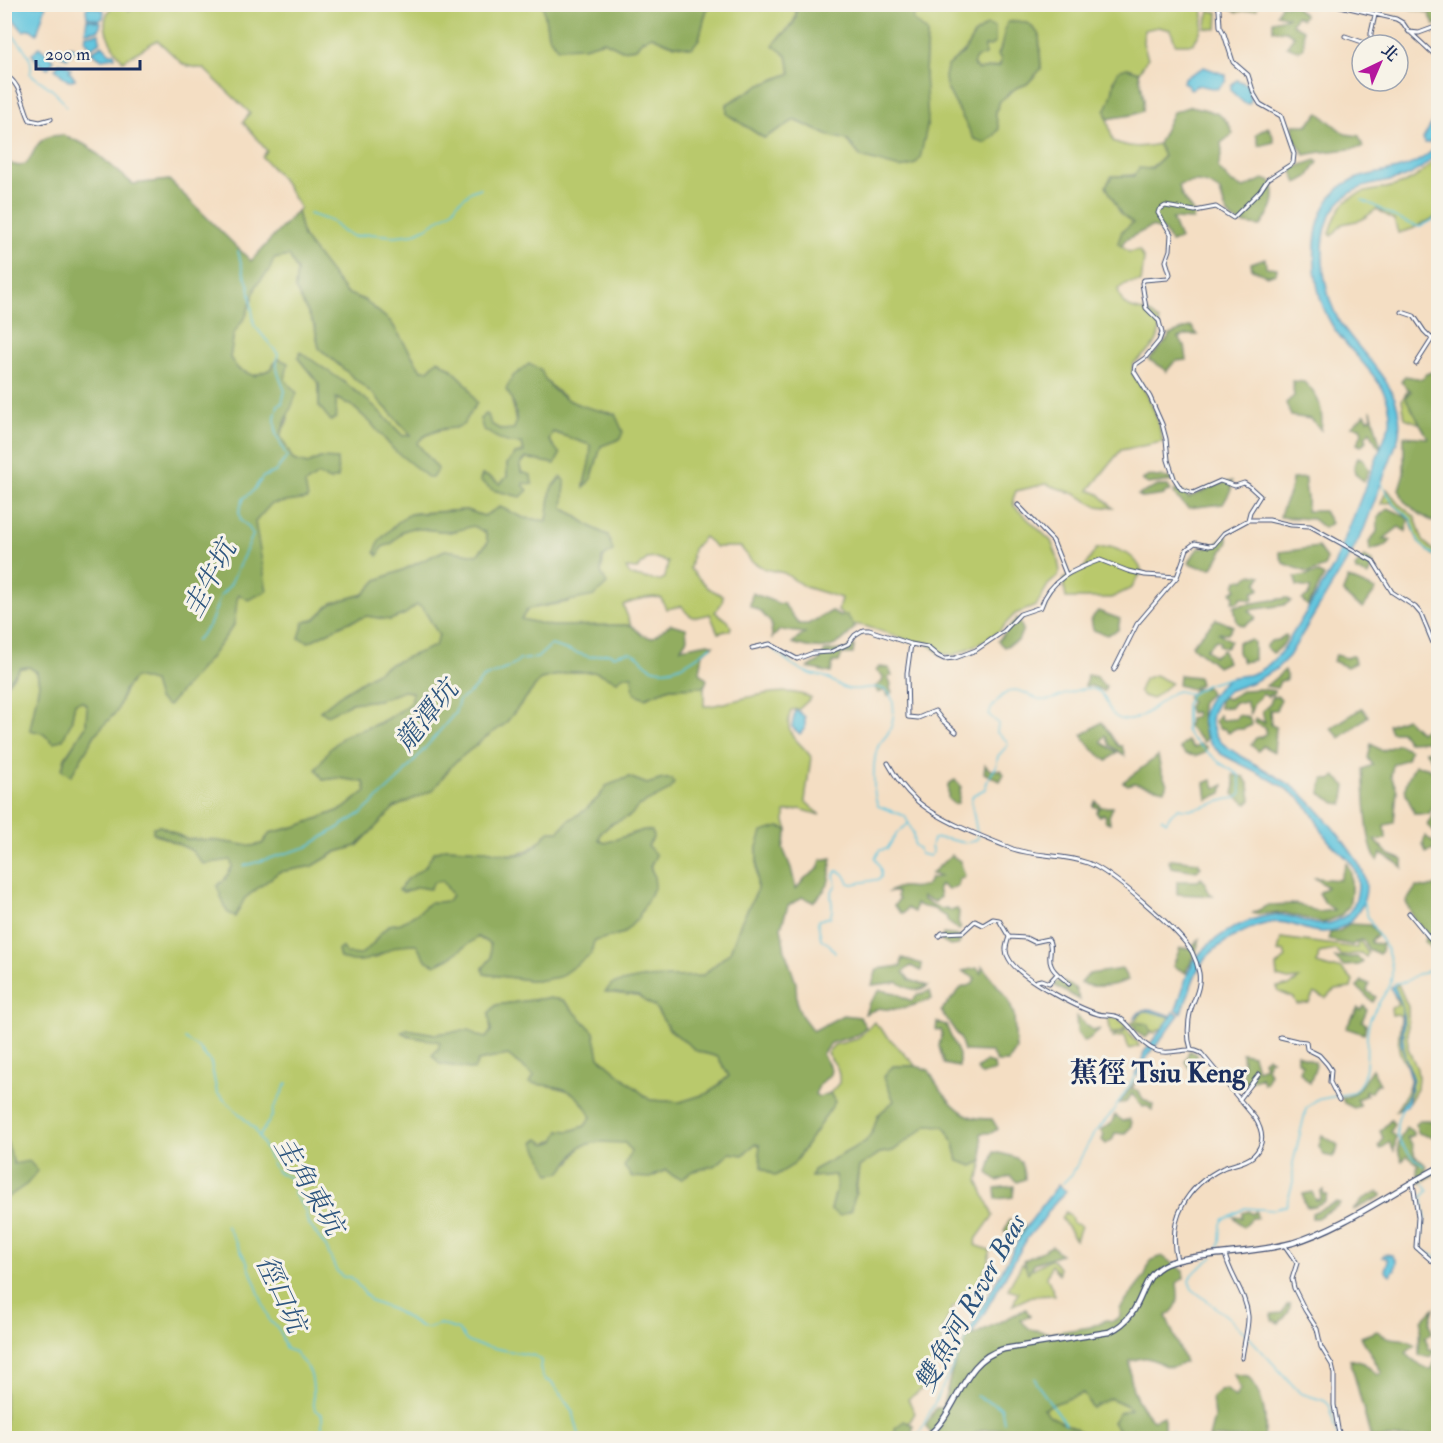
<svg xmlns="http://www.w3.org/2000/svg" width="1443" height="1443" font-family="'IM FELL Double Pica','Noto Serif TC',serif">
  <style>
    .green { fill: #b9c96c; stroke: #6a7c65; stroke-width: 1.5; fill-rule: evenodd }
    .forest { fill: #92ad60; stroke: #566e5f; stroke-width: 1.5 }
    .water { fill: #61c5de; stroke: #3e7a9e; stroke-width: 1.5 }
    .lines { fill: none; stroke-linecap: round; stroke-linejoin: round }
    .stream { stroke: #61c5de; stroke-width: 1.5 }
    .minor-casing { stroke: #3c496d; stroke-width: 5 }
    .major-casing { stroke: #3c496d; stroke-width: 7 }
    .minor { stroke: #fff; stroke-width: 3 }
    .major { stroke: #fff; stroke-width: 4.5 }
    .labels { text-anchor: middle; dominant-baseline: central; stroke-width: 6; stroke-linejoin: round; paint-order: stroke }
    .water-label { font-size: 27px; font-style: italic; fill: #2c547e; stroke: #f7f3e8 }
    .quarter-label { font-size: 28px; font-weight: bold; fill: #1b2f5e; stroke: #f7f3e8 }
  </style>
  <rect width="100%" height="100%" fill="#f7f3e8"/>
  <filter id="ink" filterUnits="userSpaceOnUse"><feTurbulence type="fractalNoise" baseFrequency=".0167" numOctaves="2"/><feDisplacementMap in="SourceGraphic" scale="12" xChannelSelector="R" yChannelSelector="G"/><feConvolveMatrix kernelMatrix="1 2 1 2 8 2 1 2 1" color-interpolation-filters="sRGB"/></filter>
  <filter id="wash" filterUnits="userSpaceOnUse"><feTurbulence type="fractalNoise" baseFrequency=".008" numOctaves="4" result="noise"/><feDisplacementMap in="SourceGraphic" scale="24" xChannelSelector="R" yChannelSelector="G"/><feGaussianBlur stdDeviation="1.35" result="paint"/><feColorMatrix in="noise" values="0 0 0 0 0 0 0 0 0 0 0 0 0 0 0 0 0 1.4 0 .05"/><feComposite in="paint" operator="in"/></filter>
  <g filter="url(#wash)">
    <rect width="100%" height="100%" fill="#f4dec3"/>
    <path class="green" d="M115 4 122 5 129 11 146 4 543 5 548 35 584 47 604 41 622 50 636 48 642 40 652 36 670 44 699 39 708 5H795C799 20 790 27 779 37L787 56 791 73 758 86 727 104V114L764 138 794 120 827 135 847 140 861 157 925 74 927 32 913 20 917 5H1201C1206 20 1202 31 1193 44H1175L1171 30 1158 27 1144 30 1143 43 1148 58 1139 72 1127 68 1114 79 1112 98 1105 111 1113 141C1129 148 1141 148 1158 144L1164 156C1146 174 1138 176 1112 176L1106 186 1121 214 1134 223 1118 243 1129 252 1139 250 1144 259 1141 282 1127 283 1118 289C1121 308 1131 308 1147 312 1151 313 1155 318 1159 321 1162 344 1149 350 1133 364 1130 375 1138 380 1144 389 1154 406 1159 424 1163 442L1121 450 1089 490 1099 494 1113 508 1097 506 1075 494 1046 484 1016 491 1013 499 1014 506 1051 541 1057 556 1060 571 1057 577 1048 585 1036 606 1015 614 999 631 981 643 954 655 941 654 926 643 911 641 865 626 852 624 838 611 841 598 805 587 784 573 765 569 751 561 741 547H716L704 537 693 549 690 569 708 588 723 596 722 603 715 612 728 621 731 627 730 630 718 633 710 614C695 618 690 620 682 606L666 609 661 598C647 595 636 601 623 605L631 625 551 626 521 619 528 609 568 602 601 572 608 535C591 529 579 516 563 508L565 482 551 489 547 521 524 518 500 507 484 516 466 510 416 513 410 514 397 523 379 541 378 555 381 547 391 544 403 531 412 528 452 532 473 525 485 532 488 542 477 555 445 550 403 570 377 580 364 594 332 603 315 619 305 622 299 638 309 642 346 623 367 616 390 620 405 614 417 605 423 608 439 635 436 646 388 665 343 693 320 711 327 714 351 703 378 700 404 691 412 692V701C390 720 371 727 343 736L323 780 338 778 364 782 366 791 343 809 298 826 270 833 262 844 251 846 211 840 186 839 160 826 153 833 191 850 195 854 231 860 232 867 225 879 245 898 279 872 313 866 337 852 357 846 395 807 433 790 453 764 482 740 505 724 541 679 571 672H596L617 681 624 676H633L645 698 670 688 704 687V706H710C739 701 783 683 811 698L799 709 791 710C782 736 799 739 811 757L805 801 820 815 800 809 785 812V822L788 830 779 827 757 847V891L741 922 730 952 702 976 641 979 612 984 606 992 638 996 655 1007 669 1029 697 1051 718 1057 729 1076 709 1093 680 1102 650 1100 598 1057 594 1032 563 1000 547 998 496 1005 489 1013 491 1031 486 1038 478 1036 469 1030 435 1034 406 1029 408 1037H421L441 1042 438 1049 478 1061 508 1055 535 1076 530 1083C562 1088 575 1085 591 1117L585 1126 570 1131 546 1144 570 1163 581 1146 597 1142H625L650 1178 666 1170 673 1176 716 1165 730 1153 743 1155 755 1144 760 1145 793 1165 835 1102 830 1093 839 1083C840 1066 835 1066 827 1053L834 1045 857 1039 874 1022 916 1066H893L884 1077 894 1101 878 1115 873 1131 865 1142 813 1170 811 1177 835 1175 837 1186 831 1210 856 1193 859 1167 880 1153 893 1151 928 1125 944 1126 954 1143 958 1161 973 1166 983 1161 978 1181 993 1216 977 1238 975 1245 989 1250V1262L967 1301 953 1307 941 1333 944 1352 924 1388 908 1399 915 1413 908 1425 885 1438H5V1199L27 1184 14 1164 6 1140 5 1142V687L20 668 29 667 37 673 39 684 30 730 42 733 54 743 71 723 75 703 82 701 87 706 86 726 65 757 62 769 71 775 96 733 117 711 125 689 135 677 153 682 158 699 168 706 209 659 234 625 238 593 258 545 255 522 271 503 307 499 305 484 319 474 330 480 320 458 308 464 293 460 280 435 288 420 285 380 278 359 269 370 254 376 238 369 230 358 234 333 246 316 257 284 269 271 274 259 289 256 297 271 295 288 315 327 319 348 374 395 411 435 403 436 374 406 310 359 298 358 319 384V406L336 418 335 398 352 406 371 423 394 450 438 469 416 443C428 433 439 429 455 428L472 398 452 369 438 360 428 370H421L391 322 364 300 346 293 303 237 297 211 300 208 282 179 262 157 267 151 243 122 250 113 204 69 184 65 157 40 123 61C111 45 94 21 115 4ZM1009 22 1039 34 1041 69 1027 84 1016 88 1000 101 995 113 974 139 946 86 947 67 964 52 974 35H993L995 43C983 46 978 52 973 64L978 70 1000 66 1001 59 998 55C1004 44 1002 33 1009 22ZM544 378C567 405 582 407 615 414L620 439 601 446 592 477 584 486C585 473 594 458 590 445L553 432 549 440 560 455 554 464 526 458 520 465 521 472 532 484 524 482 521 497 493 490 480 481 482 475 489 477 500 484 507 477V464L515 454 524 453 522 443 480 419 488 415 490 424 501 430H514L516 424 511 396ZM656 558 668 562 665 578 659 581 630 575 626 568 637 569 647 559ZM629 777 647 784 663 779H671L653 798 639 806 629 816 611 824 600 834 599 840 605 843 644 830C648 845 647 862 654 876L624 933 594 941 537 981 484 974 483 968 492 958 490 944 477 937 427 961 417 944 407 943 389 949 376 958H340L342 948 347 954 360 955 372 945 379 935 389 925 401 924 418 913 429 903 448 901 452 895 443 881 434 882 429 889 418 887 404 892 405 881C411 877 419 873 424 868 431 860 431 852 443 849 450 847 458 849 466 849 507 851 518 867 549 832L559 831 569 820 584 811 600 796 606 786Z
      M1220 5H1256L1257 9 1238 12Z
      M1209 11 1218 12 1217 29 1205 28Z
      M1438 157V216L1412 229 1398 233 1394 220 1377 209 1361 220 1342 224 1332 236 1330 234C1343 180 1370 198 1409 181 1420 176 1430 165 1438 157Z
      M1408 390 1423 425 1405 418 1402 400Z
      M1387 489 1400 505 1415 517 1423 541 1437 553 1434 556 1419 543 1409 518 1391 502 1381 504Z
      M1110 547C1126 552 1135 556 1142 571L1132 588 1111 598H1066L1063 579 1082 571 1096 549Z
      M1155 675 1171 683 1152 699 1143 696 1139 691 1144 679Z
      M1281 938 1357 948V943L1361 942 1368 953 1366 957 1361 953 1341 956 1336 950 1319 953 1317 964 1330 968H1341L1353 981 1351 988 1336 990 1326 998 1314 993 1309 1003 1297 1004 1294 998 1279 992 1277 987 1289 986 1299 979 1288 980 1277 977 1276 966 1286 958 1284 951 1278 952Z
      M1398 984 1408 1007V1048L1417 1069 1418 1077 1417 1089 1408 1104 1407 1103 1395 1112C1403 1100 1417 1078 1407 1065 1403 1060 1400 1056 1399 1049 1397 1038 1401 1027 1401 1016L1397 1014 1392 1015 1391 1008 1398 1005 1392 989Z
      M1144 1011H1155L1171 1017 1164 1027 1154 1033 1143 1024 1132 1023Z
      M1108 1017 1118 1019 1126 1026 1122 1031 1111 1034Z
      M1126 1028 1133 1039 1137 1041 1139 1046 1129 1049 1125 1036 1113 1038 1114 1035 1123 1033Z
      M1065 1212 1070 1215 1073 1223 1081 1226 1076 1240 1061 1218Z
      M1051 1258 1059 1268V1274L1051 1265 1047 1277 1055 1295 1032 1296 1013 1305 1018 1292 1008 1289 1022 1264 1033 1269Z
      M1083 1393C1100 1396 1117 1398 1130 1409L1113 1422 1124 1438H1080L1085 1434 1049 1416 1043 1408Z"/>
    <path class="forest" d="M543 5V4L708 5 699 39 692 48 670 44 652 36 642 40 636 48 622 50 604 41 584 47 557 48 548 35Z
      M795 5H917L913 20 927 32 925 74 928 122 920 159 914 165 900 168 861 157 847 140 827 135 795 120 764 138 727 114V104L758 86 791 73 787 56 773 45C784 31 801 25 795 5Z
      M1281 5H1294L1304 15 1302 19 1296 16 1292 24 1303 30 1304 47 1299 51 1287 46 1294 36 1286 31 1273 30V21L1289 17 1277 14Z
      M1408 5H1438V24L1434 25 1429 13 1409 8Z
      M1019 21 1029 24 1039 34 1041 69 1027 84 1016 88 1000 101 995 113 999 129 995 135 985 143 974 139 946 86 945 77 947 67 964 52 974 35 987 25 995 27V43L990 46H985V55L976 58 973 64 978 70 1000 66 1001 59 998 55C1004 44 1002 33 1008 22Z
      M1127 68 1139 72 1144 100 1143 111C1131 117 1121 116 1108 119L1105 111C1114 96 1112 86 1118 71Z
      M1191 106C1211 111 1226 112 1233 134L1221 143 1222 152 1218 168 1232 183 1244 188 1263 179 1272 182C1278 201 1271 210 1261 226 1232 223 1227 221 1220 191 1206 181 1196 180 1179 185L1181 194 1194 214 1193 220 1172 219 1180 239 1171 242 1163 230 1151 227 1125 240 1122 247 1118 243 1122 231 1133 223 1121 214 1106 186 1112 176H1134L1139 168 1151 169 1164 156 1158 144 1173 112Z
      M1319 113 1345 134 1359 136 1363 147C1343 151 1325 150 1305 155L1294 138 1293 125H1307Z
      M1268 127 1272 133 1274 142 1259 146 1256 134Z
      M63 135 88 146 133 184 169 180 251 261 297 211 303 237 346 293 364 300 391 322 421 370H428L438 360C449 367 460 375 468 386 472 392 472 398 477 403L463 425 455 428 440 429 425 436 417 443 438 469 432 478H429L394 450 371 423 352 406 336 398V418L331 421 319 406V384L298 358 300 352 344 382 374 406 403 436 411 435 374 395 319 348 315 327 295 288 297 271 289 256 274 259 269 271 257 284 246 316 234 333 230 358 238 369 254 376 269 370 279 359 288 363 285 380 297 393 280 435 293 460 308 464 320 458 337 459 338 478 330 480 318 475 305 484 308 499 271 504 255 522 267 591 248 600 238 594 234 625 209 659 168 706 158 699 153 682 135 677 125 689 117 711 96 733 71 776 62 770 65 758 86 726 87 706 82 701 75 703 71 723 63 739 54 743 42 733 30 730 39 684 37 672 29 667 20 668 4 687 5 161C36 178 27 144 48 137 52 135 58 136 63 135Z
      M1316 160 1318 162 1308 177 1297 183 1291 169Z
      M1265 258 1266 267 1277 268 1276 273 1267 276 1252 269 1251 263Z
      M1191 326 1198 335H1187L1178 338 1185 346 1187 360 1175 361 1166 372 1162 367 1149 360C1156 351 1165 345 1170 335Z
      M529 364 541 370C552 402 587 408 615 414L623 432 620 439 601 446 592 477 584 488C585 475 593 456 590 445L553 432 549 440 560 454 555 464 526 458 520 465 521 472 531 475 532 484 524 483V486L528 490 521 497 493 490 480 481 482 475 489 477 500 484 507 477V464L515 454 524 452 522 443C508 446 495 437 483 429L480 419 486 414 488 415 491 424 501 430 514 429C519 417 514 400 506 390L512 377Z
      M1438 367V520L1433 522 1421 515 1404 501 1399 489 1404 473V436L1428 438 1405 397 1411 391 1401 382 1405 376 1422 379 1426 374 1437 370Z
      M1292 381 1304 382C1319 396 1324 409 1321 430L1311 419 1291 416 1286 403 1294 396Z
      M1371 410 1381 448 1377 445 1370 431 1365 437 1367 440 1361 446 1357 444 1362 433 1360 427 1352 426 1365 414 1368 419 1372 418Z
      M1358 457 1363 459 1369 470 1364 481 1355 474 1354 467Z
      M1149 476 1169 478 1174 481 1148 484 1142 480Z
      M561 477 565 482 563 508C579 517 591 529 608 535L613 551 602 558 601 572 607 584 594 596 528 609 521 619 551 626 631 625 642 635 652 638 671 624 686 628 687 639 681 648 708 643 714 645 703 653 700 672 707 680 704 687 670 688 645 698 634 693 632 676H624L617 681 596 672H571L541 679 505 724 482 740 453 764 433 790 395 807 357 846 336 852 313 866 279 872 245 898 235 917 227 912 217 886 225 879 232 867 231 860 203 864 191 850 153 832V827L160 826 186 839 211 840 251 846 262 844 270 833 298 826 343 809 366 791 364 782 338 778 323 780 316 769 329 750 344 736 380 723 399 712 412 701V692L404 691 378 700 351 703 327 715 320 711 343 693 388 665 435 646 439 635 423 608 417 605 405 614 390 620 367 616 346 623 309 642 299 638 304 622 315 619 332 603 364 594 377 580 403 570 445 550 477 555 488 542 485 532 473 526 452 532 412 528 403 531 391 544 382 547 378 556 375 552 379 541 397 523 410 514 466 510 484 516 500 507 524 518 547 521 551 489Z
      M1305 478C1304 492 1310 497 1306 511H1324L1331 523 1324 528 1313 519 1280 517C1283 501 1292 495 1292 479Z
      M1232 481 1231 490 1223 504 1188 508 1174 495 1175 490 1186 494 1188 498 1217 485Z
      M1158 486H1168L1171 491 1165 492 1164 495 1143 498 1138 495Z
      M1388 508 1407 517 1408 521 1406 532 1399 527 1382 540H1391L1387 545 1370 550 1369 542 1377 532 1378 518Z
      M1226 535 1228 540 1227 544 1212 568 1200 567 1189 563C1197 547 1197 547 1215 546Z
      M1318 547 1326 558 1325 567 1309 573 1283 563 1279 552Z
      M1364 557 1373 562 1368 576 1356 571 1355 567Z
      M1318 573 1324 576 1308 606 1302 600 1308 596 1311 588 1297 586 1295 577Z
      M1252 574 1261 576 1257 583 1260 589 1252 593 1254 597 1251 600 1242 597 1238 602H1232L1234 596 1231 592 1237 589 1235 586 1237 580H1243Z
      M1348 578 1376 590 1363 608 1349 599 1343 591Z
      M752 593 780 604 783 603 799 624H808L832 611 839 616 847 615 855 627C836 652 821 652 792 643L805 633 780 630 772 638 771 623 760 611 750 606Z
      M1287 598 1291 601 1284 605 1249 610 1256 618 1243 626 1237 622 1234 606Z
      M1098 611 1120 619 1118 630 1107 635 1093 630 1091 619Z
      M1017 618 1023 629 1018 641 1004 647 998 641Z
      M1216 619 1233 626 1228 633H1219L1231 641 1226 648 1219 645 1220 642 1216 640 1206 649 1214 656 1223 650 1227 662 1217 667C1210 657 1200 655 1192 645Z
      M1285 635 1287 636C1285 643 1280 649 1273 653L1266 647 1271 641 1278 640Z
      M1251 640 1254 642V660L1243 662 1238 652V642Z
      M854 646 853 654H842L839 662H833L831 673 808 668 819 661 825 651 847 650Z
      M1336 655 1347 658 1353 655 1355 663 1347 667 1333 661Z
      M879 667 889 668 892 676 887 677 891 684 890 689 892 692 888 696 885 690 878 693 875 687 882 682 883 676 876 671Z
      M1285 670 1287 676 1286 680 1280 681 1277 688 1266 686Z
      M1087 675 1097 677 1102 684 1106 686 1104 691 1091 686H1085Z
      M1179 675 1198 677 1200 684 1192 689 1178 685Z
      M1207 687 1210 694C1209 695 1203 700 1202 702 1199 708 1203 731 1207 738L1204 742 1188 727 1189 719 1196 716 1195 712 1190 713 1188 707 1191 701 1187 697 1195 689Z
      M1260 689 1274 691 1273 696 1270 694 1268 697 1263 694 1254 703 1250 714 1246 701 1241 703 1235 702 1231 707 1219 708 1220 700 1223 697 1228 699 1244 690Z
      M1277 696 1281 699 1276 710H1270L1271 725 1276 727 1274 752 1263 746 1258 751 1251 745 1256 738 1261 737 1266 733 1265 728 1255 723V718L1265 723 1262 711 1270 704 1272 698Z
      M1362 708 1368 716 1340 738 1331 728Z
      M1219 715 1221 720 1236 719 1238 715 1249 717 1252 725 1243 729H1234L1229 733 1225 729 1219 728 1215 721Z
      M1406 718 1420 732 1438 719V729L1433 735 1438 738V763L1434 762 1425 751 1437 750 1428 741 1408 742 1401 732H1391L1388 725Z
      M1102 722 1118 746H1122L1125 756 1110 745 1106 736 1101 742 1117 752 1107 761 1091 748 1082 735Z
      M1187 741 1194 748 1200 744 1207 747 1205 753 1197 756 1185 754 1180 748Z
      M1371 744 1382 751 1398 744 1410 750 1407 759 1393 764 1391 776 1397 790 1394 823 1385 825 1386 839 1375 840 1388 854 1403 860V868L1397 863 1381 853 1378 861C1365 849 1365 789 1363 769L1373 765 1368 758Z
      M1158 756 1161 771 1167 784 1164 790 1134 783 1128 785 1123 782Z
      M985 765 990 770H1000L1004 774 1000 781 984 773Z
      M1415 765C1419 766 1425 766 1429 768 1443 776 1437 802 1429 814H1414C1413 807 1410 804 1407 797 1402 786 1410 775 1415 765Z
      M1233 775 1244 777 1249 785 1251 800 1247 804 1233 794 1235 786Z
      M1335 776 1346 786 1343 804 1336 803 1321 794V786L1324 779 1331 780Z
      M629 777 647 784 663 779H671L674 783 670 790 639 806 630 816 611 824 600 834 599 840 605 843 644 830 652 831 653 838 648 846 656 855 650 867 654 876 655 886 638 918 624 933 594 941 591 954 559 977 537 981 484 974 483 968 491 958 490 944 478 937 449 958 435 965 427 961 416 944C386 942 372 971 340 958L338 950 342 948 347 954 360 955 372 945 379 935 389 925 401 923 418 913 429 903 448 901 452 895 443 881 434 882 430 889 418 887 403 892 399 890 405 881 425 867 434 852 445 848 486 850 511 855 524 854 536 846 549 831H559L569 820 584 811 600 796 606 786Z
      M955 780 961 786 958 803 954 804 948 799V784Z
      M1212 780 1216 789 1224 785 1222 793 1207 800 1205 783Z
      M1096 801 1101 807H1113L1109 816 1110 823 1105 821 1106 817 1104 814 1099 816 1096 812 1099 808 1093 806Z
      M1438 806V830L1434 832 1427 825Z
      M779 827 788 830 783 848 791 868 796 889 805 878 818 869 821 860 832 858C828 883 833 883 813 902L802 897 788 906 781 927 785 951 796 983 797 1004 801 1015 813 1031 843 1015 860 1017 866 1027 857 1035 831 1043 822 1054 831 1069 830 1075 820 1084 815 1094 819 1097 830 1093 835 1102 793 1165 775 1176 762 1168 759 1154 760 1145 755 1144 743 1155 730 1153 716 1165 691 1172 682 1179 673 1176 666 1170 650 1178 632 1177 624 1167 631 1151 625 1143 597 1142 581 1146 561 1172 550 1174 534 1142 539 1139 546 1144 555 1141 560 1130 570 1131 585 1126 591 1117C575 1085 561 1088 529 1083L534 1076 508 1055 478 1061 474 1070 440 1064 432 1055 438 1049 440 1042C428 1039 412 1039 401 1032L406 1029 435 1034 469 1030 478 1036 486 1038 491 1031 489 1013 496 1005 547 998 563 1000 594 1032 599 1057 650 1100 680 1102 709 1093 729 1076 718 1057 697 1051 669 1029 655 1007 638 996 605 992 612 984 641 978 702 976 730 952 741 922 757 891V847L762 832Z
      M1425 836 1436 844 1438 843V855L1433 849 1426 853 1423 844Z
      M951 855 960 861 965 876 964 878 959 879 958 886 948 890 940 884 938 888 940 897 935 902 922 897 923 900 941 909 946 908 951 911 957 909 959 912 958 923 961 928 959 930 948 922 946 916C940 915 939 912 934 909 928 907 922 908 916 904L914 912 907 908 904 913H901L894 906 899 899 897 897V892H889C906 881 910 892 927 885L930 879 941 876 931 874Z
      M1172 859 1198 862 1201 867 1197 871 1171 867 1169 861Z
      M1346 863 1351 872V893L1349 906 1340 916 1323 923 1285 913 1256 914 1253 913 1268 905 1296 904 1319 912 1334 910 1325 903 1319 893 1327 887 1315 878 1340 880Z
      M1201 878 1206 883V889L1213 896 1177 894V881H1198Z
      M1438 885V940L1433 951 1425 942 1427 934 1413 917 1406 902 1416 887 1426 888Z
      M1349 924 1370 925 1378 935 1371 940V943L1382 944V951L1379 954 1368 949 1364 941 1360 940 1352 945 1328 940 1330 933 1340 931Z
      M943 934 959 936 960 942 958 945 950 946 941 941Z
      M1200 939C1198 946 1195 953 1193 959 1191 966 1186 966 1186 973L1173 966 1180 948H1191Z
      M1357 957 1363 961 1359 965 1343 966 1335 958Z
      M902 958 922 964 921 971 911 966 903 972 910 980 928 986C917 993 908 989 898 982L872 985 877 969 901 966Z
      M982 966 1008 999 1014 1015 1016 1050 1008 1062H997L991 1052 964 1051 960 1038 941 1011 961 988 973 984 975 978 962 971 977 968 981 973Z
      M1122 969 1128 980C1114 986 1095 989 1081 983L1089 974Z
      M1061 981 1075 988 1080 1000 1052 984Z
      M1362 981 1369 984 1367 991 1376 997 1373 1002 1357 987Z
      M880 990 896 993 911 1001 919 994 930 991 932 999C916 1004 896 1013 879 1008L865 1014 869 1003Z
      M1364 1006 1367 1010 1362 1021 1366 1024 1364 1034 1346 1028 1358 1008 1360 1010Z
      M1076 1016 1093 1031 1100 1029 1088 1040 1083 1041 1077 1032Z
      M937 1022 946 1025 959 1055V1067L944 1064 939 1046 942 1033 941 1030H936Z
      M1133 1022 1148 1024 1149 1029 1152 1032 1145 1038 1134 1029 1135 1027 1130 1024Z
      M1189 1051 1197 1054V1064L1191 1069 1185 1062Z
      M1242 1053 1253 1055 1257 1069 1265 1066 1263 1061 1267 1057 1272 1059 1268 1061 1267 1068 1270 1073 1265 1084 1263 1083 1261 1077 1244 1084Z
      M1297 1054 1315 1062 1316 1066 1310 1083 1300 1072 1302 1065 1297 1060Z
      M986 1062 994 1064 995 1071 981 1075 977 1069Z
      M893 1066H916L929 1070C937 1087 953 1110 972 1117 978 1119 986 1119 992 1119L998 1129 991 1133H981L983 1161 973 1166 958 1161 954 1143 944 1126 928 1125 893 1151 880 1153 859 1167 852 1210 840 1216 831 1210 837 1186 835 1175 811 1177 813 1170 865 1142 873 1131 878 1115 894 1101 884 1077Z
      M1372 1069 1380 1084H1376L1371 1092 1366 1091 1365 1093 1367 1095 1357 1099 1360 1106 1354 1108 1344 1103 1342 1098C1358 1096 1363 1081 1372 1069Z
      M1136 1080 1132 1089 1138 1091 1143 1099 1153 1105 1152 1110 1147 1106 1143 1107 1132 1094 1126 1102 1119 1104Z
      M1115 1115 1123 1121 1129 1119 1132 1122 1130 1128 1124 1134 1115 1133 1113 1139 1106 1144 1102 1140 1104 1135 1100 1130 1111 1124Z
      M1391 1120 1394 1124 1391 1132 1396 1137 1394 1151 1389 1142 1381 1149 1379 1147 1383 1138 1380 1131Z
      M1421 1120H1430L1437 1130V1137L1427 1136 1418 1133 1415 1124Z
      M1406 1127 1412 1131 1414 1135 1407 1138 1412 1144 1415 1156 1427 1166 1425 1173 1435 1170 1433 1175 1420 1183 1417 1169 1418 1164 1407 1156 1402 1161C1394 1145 1400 1141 1406 1127Z
      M1322 1135 1338 1145 1337 1151 1333 1157 1324 1155 1319 1146Z
      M6 1139 14 1164 29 1161 38 1171 27 1184 5 1199Z
      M994 1152C1015 1157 1024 1155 1025 1179L1017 1182 1010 1176 998 1181 988 1173Z
      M1014 1186 1013 1197 996 1199 995 1188Z
      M1323 1190V1194L1327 1195 1325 1201 1315 1206 1307 1207 1304 1202 1303 1194 1312 1192 1316 1200 1321 1199 1320 1192Z
      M1378 1192 1382 1195 1378 1198 1353 1210 1363 1199Z
      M1337 1202 1340 1203 1339 1205 1317 1218H1312V1213Z
      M1249 1211 1252 1214 1256 1211 1257 1218H1252L1243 1227 1234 1217 1242 1218V1213Z
      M1009 1220 1023 1223 1024 1230 1018 1241 1014 1235 1004 1232Z
      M1052 1246 1061 1254 1035 1263 1028 1273 1023 1261Z
      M1162 1256 1183 1271 1184 1278 1177 1283C1179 1298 1180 1308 1166 1316L1185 1362C1167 1374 1161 1360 1146 1358 1142 1357 1135 1360 1130 1361 1129 1386 1135 1402 1153 1420L1164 1416V1429L1172 1438H1124L1113 1422 1119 1413 1130 1409 1124 1404 1110 1398 1092 1408 1083 1393 1043 1408 1050 1416 1086 1434 1080 1438H1027L1007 1429 983 1430 966 1438H934L926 1426 936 1408H942L952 1371 967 1338 1026 1309 1030 1316 1020 1320 1030 1329 1051 1333 1090 1327 1106 1320 1113 1321 1120 1317V1309L1145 1276 1150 1261Z
      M1290 1304C1291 1312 1284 1318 1279 1323L1272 1320V1314L1282 1313 1287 1305Z
      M1434 1308 1430 1323 1432 1333 1425 1337 1429 1349 1436 1350 1430 1357 1419 1355V1345L1422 1320Z
      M1377 1331C1393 1344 1400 1334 1415 1345L1406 1353 1416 1363 1431 1370 1438 1353V1438H1371L1350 1359 1364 1363 1377 1375 1382 1373 1361 1337Z
      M1234 1374 1248 1376C1262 1394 1268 1415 1264 1438H1209L1214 1418 1212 1397 1220 1390 1226 1389 1235 1397 1240 1390Z
      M904 1421 913 1425 912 1438H897L895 1428Z"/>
    <path class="water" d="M9 5H46L37 34 30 29 23 31 6 10Z
      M89 6 104 10 103 18 99 20 87 17 86 9Z
      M87 19 101 22 99 30 85 32Z
      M99 33 100 42 91 48 85 40 86 35Z
      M102 45 110 53H114L115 57 102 59 91 52Z
      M72 46 75 50 67 58 54 52Z
      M39 47 54 60 48 68 39 64 32 54Z
      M59 63 66 64 71 69 69 71 75 79 68 81 55 69Z
      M1204 67 1226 75V81L1217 89 1198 85 1191 89 1183 82 1184 78Z
      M1237 80 1248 85 1251 100 1249 104 1244 103 1231 91V85Z
      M1437 114 1438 115V136L1429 143H1425L1423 139Z
      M1438 146V153C1428 162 1419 172 1405 177 1381 185 1357 182 1339 203 1313 231 1322 295 1341 324 1365 360 1409 390 1398 439L1364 529 1351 554 1289 656 1275 670 1253 682 1228 691 1218 701 1212 713 1211 722 1215 735 1222 743C1244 761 1273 772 1296 789 1314 803 1357 854 1364 875 1371 897 1357 923 1335 930 1316 936 1304 927 1286 923 1261 918 1212 944 1200 966 1191 980 1189 998 1181 1013L1176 1009C1182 995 1184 979 1191 966 1206 938 1257 909 1288 916 1309 920 1318 931 1340 919 1359 909 1363 880 1351 863 1344 854 1335 849 1328 840 1318 827 1313 810 1300 799 1277 780 1247 768 1221 754 1200 736 1195 711 1216 690 1220 686 1224 680 1230 678 1235 676 1242 676 1248 675 1264 671 1275 660 1284 648L1334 566 1390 424C1394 382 1351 357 1332 325 1318 302 1313 272 1315 245 1316 226 1322 206 1336 191 1354 173 1381 175 1404 167 1418 163 1427 155 1438 146Z
      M795 711H798L805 717V728L800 734 792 727Z
      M1395 983 1394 986C1402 1003 1405 1014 1403 1033L1405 1034H1403L1404 1054 1413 1077 1408 1104 1406 1107 1399 1110 1408 1096 1411 1078 1401 1044 1402 1006 1391 989Z
      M1150 1009 1172 1016 1174 1011 1179 1015 1146 1059 1137 1076 1135 1074 1141 1063 1144 1052 1171 1017 1149 1011H1144L1133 1018 1140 1012Z
      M1058 1185 1066 1191 1056 1201 1042 1221 1028 1237 972 1334 968 1333 1024 1230Z
      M1385 1254 1392 1255 1396 1261 1395 1269 1390 1275 1385 1270 1388 1261 1387 1258 1382 1257Z"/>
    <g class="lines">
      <path class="stream" d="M4 26C15 38 37 57 30 74 43 83 59 92 66 107
        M1362 200C1382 208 1399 222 1420 227L1438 217
        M309 214 331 221 343 232 355 237 369 234 395 236 413 234 428 227 453 210 457 203 472 191 481 188
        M1381 483 1395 505 1411 519 1419 543 1428 551 1438 557
        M196 641 210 624 221 595 230 585 253 535 248 526 241 521 239 511 244 498 253 491 263 477 275 472 287 457 276 434 275 417 278 405 282 403 285 391C280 378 274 369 278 354L254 325 249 286 243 271 238 251
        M774 650C786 660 796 669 811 674 816 676 821 675 825 677 833 680 839 688 849 689 861 691 878 682 889 693 895 700 894 716 892 724 890 733 885 737 880 743 872 755 872 793 878 806L905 816 913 833 914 845 919 849 920 854 930 856 933 852 931 847 933 839C948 834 965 850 978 838L971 801 973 795 985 789 988 779 996 767 998 756 1008 745 1006 740 997 733 998 723 989 715C990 708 994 705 998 700 1019 676 1030 704 1049 700 1063 697 1083 683 1098 691 1111 698 1104 717 1125 720 1141 722 1159 702 1172 693L1178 691 1191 694 1206 685 1229 678
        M1162 818 1166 822 1171 814 1178 808C1200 813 1217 799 1236 798L1241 794 1239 775 1220 763 1190 737 1186 730V705L1190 695
        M244 866 307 847 362 813 397 781 455 713 459 700 471 692 483 678 508 668 519 660 537 658 551 645 590 657 608 653 614 656C642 644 638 665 655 669 678 674 695 657 712 646
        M835 953 830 945 821 939 818 923 819 920 830 917C837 903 825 898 836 885L834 875 837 871C844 871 846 877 849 883L853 884 880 879C884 872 878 864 875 858L880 850 887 849 897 833 909 823
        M1393 987 1395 983 1406 982 1417 974 1425 973 1427 971 1438 974
        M185 1039 200 1049 211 1063 217 1093 255 1129 277 1172 290 1178 295 1195 305 1210 308 1223 326 1247 336 1270 343 1277H351L372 1302 394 1310 420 1327 428 1328 440 1324 458 1330 467 1341 473 1344 535 1356 541 1360 540 1369 544 1379 552 1383 573 1412 580 1438
        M1403 1108C1387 1136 1403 1149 1424 1166
        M259 1137 272 1116 273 1110 287 1083
        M4 1179 7 1176
        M1063 1183 1072 1174 1093 1135 1111 1114 1136 1075
        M1424 1184 1428 1191 1422 1197 1425 1216 1420 1247C1425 1254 1433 1253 1438 1260
        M226 1225 247 1262 270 1322C282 1327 281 1339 286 1349L295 1352C298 1359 303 1361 307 1367 316 1379 311 1397 315 1410L322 1415V1430L329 1438
        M1216 1252 1220 1243 1221 1224 1223 1220 1245 1208 1272 1210 1286 1206 1293 1182V1163L1306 1109 1316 1100 1352 1093C1375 1073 1362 1048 1369 1023 1374 1003 1394 990 1392 969 1390 948 1377 936 1369 919 1366 913 1365 907 1363 901
        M1213 1257 1192 1274 1189 1281 1192 1289 1228 1317 1249 1337 1300 1393 1325 1401 1330 1406 1335 1431 1339 1438
        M1035 1378 1036 1383 1066 1424
        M976 1396 1001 1407 1004 1422
        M917 1438 970 1332
        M1164 1438 1172 1431"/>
    </g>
  </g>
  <g filter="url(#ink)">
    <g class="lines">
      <defs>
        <path id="minor" d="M1217 4 1219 10 1220 26 1224 34 1233 62 1248 75 1254 94 1260 104 1281 116 1294 154 1293 163 1268 179 1260 191 1233 218 1216 207 1195 211 1165 206 1159 210 1158 213 1171 234 1170 250 1166 261 1170 274 1168 278 1144 280 1142 283 1146 308 1159 321 1162 333 1159 341 1145 358 1135 365 1134 371 1150 397 1162 424 1166 439 1168 460 1174 478 1181 489 1193 493 1220 481 1235 486 1244 483 1249 486 1260 496 1250 512 1248 520
          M1332 4 1396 19 1403 23 1409 32 1419 33 1438 26
          M1411 33 1438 58
          M1345 36 1371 45
          M1371 45V33L1375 15
          M4 75C21 81 23 107 30 120L40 122 51 119
          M1402 312 1414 316 1424 331 1432 339
          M1416 364 1432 339 1438 333
          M1018 505 1053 541 1066 574
          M911 644 907 673 908 717 918 718 935 711 942 720 956 732
          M752 648 770 644 797 659 813 653 830 652 848 644 855 635 863 630H869L911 644 927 647 938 656 944 659 955 658 976 650 1004 631 1020 614 1041 607C1050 579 1073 570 1100 560L1128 571 1145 575 1177 577
          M1114 670 1137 624 1177 577 1187 549 1195 543 1209 546 1214 545 1224 533 1248 520H1269L1291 525 1310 526 1373 561 1392 592 1415 607 1421 614 1438 655
          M888 763C895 776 905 790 916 800 938 820 985 838 1013 849 1037 857 1064 854 1088 863 1112 872 1179 930 1192 952 1195 958 1198 967 1199 973 1201 986 1195 997 1191 1009 1188 1021 1187 1037 1191 1049
          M1409 913 1438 948
          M939 936 942 933 963 932 975 921 983 925 993 919 999 920 1009 937C1006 946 1004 951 1009 959 1018 977 1078 1008 1098 1014 1105 1016 1113 1014 1120 1018 1135 1028 1139 1045 1157 1051 1173 1056 1187 1045 1201 1053L1255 1118C1263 1131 1266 1144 1253 1156 1245 1163 1233 1164 1223 1168 1186 1186 1167 1220 1177 1260
          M1009 937 1026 938 1034 942 1048 939C1054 947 1047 956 1051 965 1054 974 1063 977 1069 984
          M1037 981 1041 980 1049 983 1057 974
          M1280 1037 1297 1041 1306 1042 1307 1049 1319 1055 1327 1064 1331 1070 1330 1082 1339 1100
          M1239 1100 1259 1074
          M1413 1183 1418 1217 1416 1247 1438 1266
          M1285 1246 1297 1263 1292 1279 1294 1288 1305 1310 1317 1329 1321 1347 1332 1365 1334 1374V1405L1338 1429 1341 1438
          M1225 1254C1230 1276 1246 1293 1248 1316 1249 1326 1243 1347 1242 1358"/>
        <path id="major" d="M925 1438C960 1413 960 1360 1004 1349L1109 1332C1148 1314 1136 1277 1166 1264 1180 1258 1196 1257 1211 1255 1238 1252 1266 1250 1292 1243 1342 1228 1392 1192 1438 1168"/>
      </defs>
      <use href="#minor" class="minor-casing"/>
      <use href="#major" class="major-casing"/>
      <use href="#minor" class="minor"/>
      <use href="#major" class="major"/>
    </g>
  </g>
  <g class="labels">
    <g class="water-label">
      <text transform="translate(210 579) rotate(-62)">圭牛坑</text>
      <text transform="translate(427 716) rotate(-51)">龍潭坑</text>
      <text transform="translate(309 1186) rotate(59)">圭角東坑</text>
      <text transform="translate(281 1294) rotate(65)">徑口坑</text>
      <text transform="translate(971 1303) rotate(-61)">雙魚河 River Beas</text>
    </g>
    <g class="quarter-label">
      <text x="1158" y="1073">蕉徑 Tsiu Keng</text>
    </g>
  </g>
  <rect width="1443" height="1443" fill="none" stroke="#f7f3e8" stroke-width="24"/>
  <g transform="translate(1380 63) rotate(44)"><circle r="28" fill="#f7f3e8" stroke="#9fa5b1" stroke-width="1.5"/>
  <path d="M0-4.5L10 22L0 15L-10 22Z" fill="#b5179e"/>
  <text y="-9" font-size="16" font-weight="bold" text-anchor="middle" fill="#1b2f5e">北</text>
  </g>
  <path d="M36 60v9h104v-9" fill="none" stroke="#1b2f5e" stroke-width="3"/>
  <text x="45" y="60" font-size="18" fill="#1b2f5e" stroke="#f7f3e8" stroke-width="4.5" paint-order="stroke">200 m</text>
</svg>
